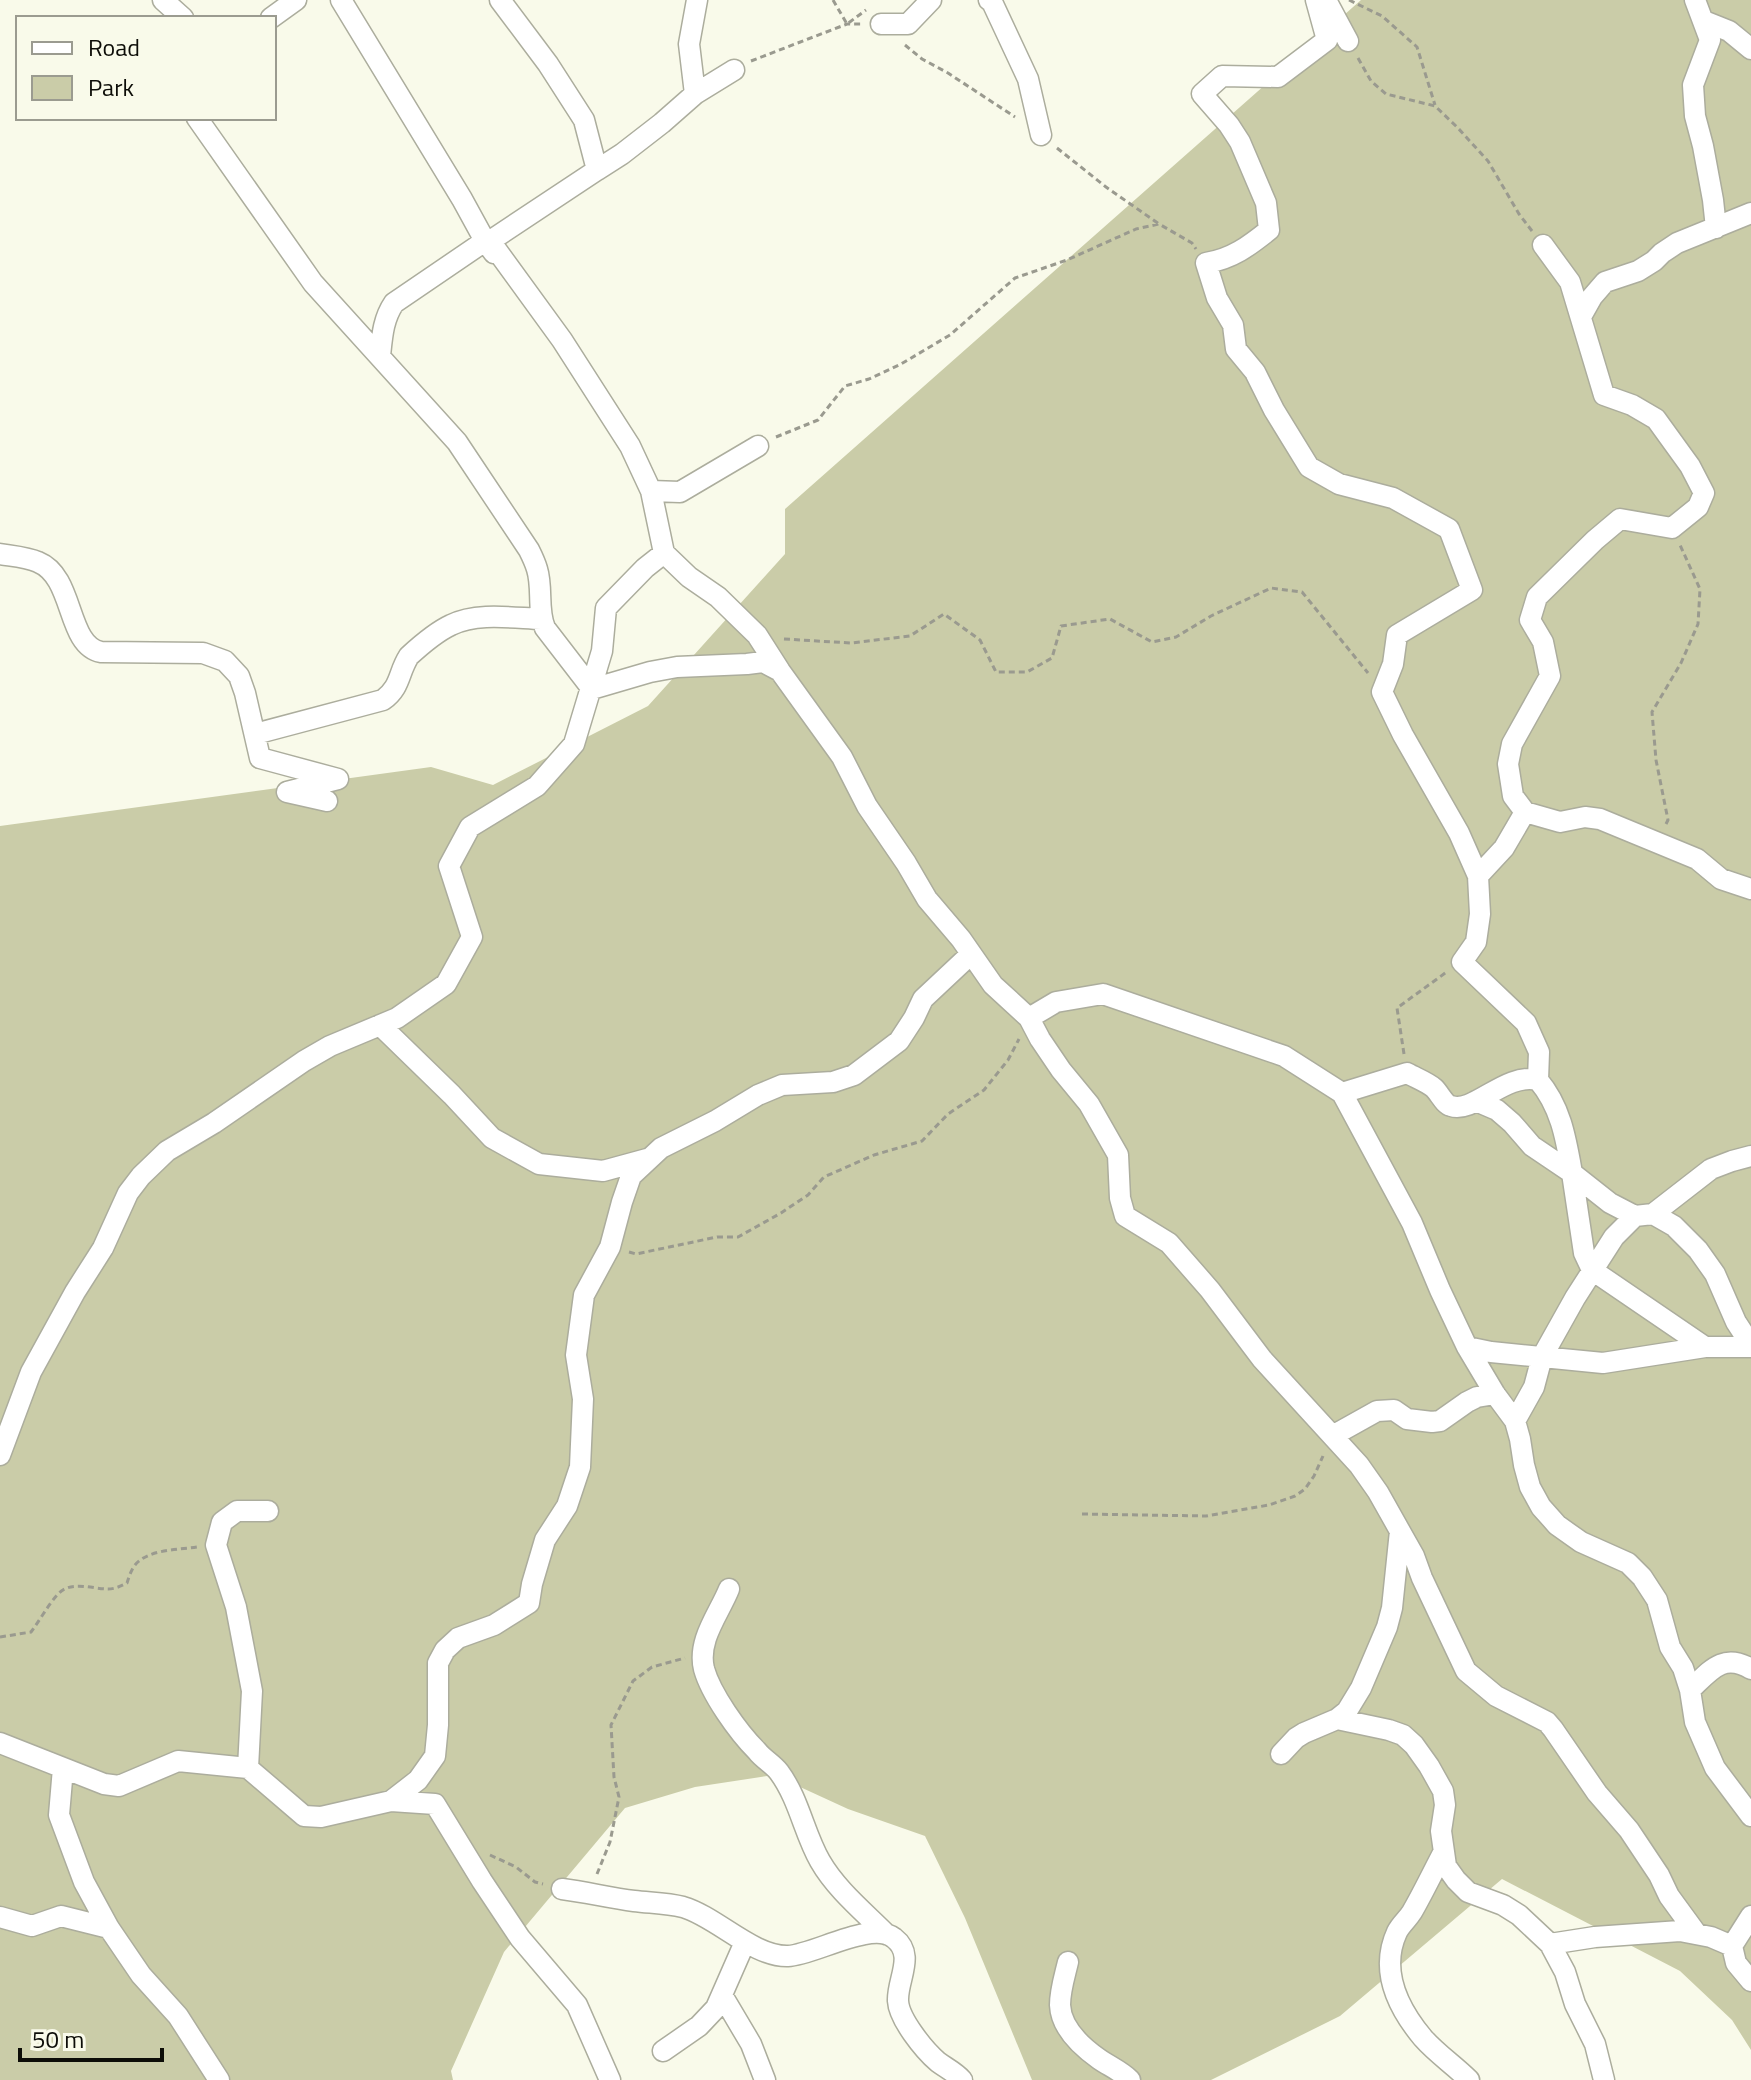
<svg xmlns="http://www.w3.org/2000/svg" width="1751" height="2080" font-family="'Titillium Web',sans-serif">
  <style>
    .green { fill: #cacca8 }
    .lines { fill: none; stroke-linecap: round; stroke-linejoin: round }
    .street-casing { stroke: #acad9d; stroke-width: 23 }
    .path { stroke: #9a9a8f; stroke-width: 3; stroke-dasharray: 6 4; stroke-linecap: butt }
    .street { stroke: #fff; stroke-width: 20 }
  </style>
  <rect width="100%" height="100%" fill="#f9faea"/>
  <path class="green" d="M1361 0H1751V2050L1732 2020 1680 1971 1502 1879 1340 2016 1211 2080H1032L965 1918 925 1836 848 1809 774 1775 695 1787 625 1808 504 1952 451 2071 453 2080H0V826L431 767 493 785 648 706 785 554V509Z"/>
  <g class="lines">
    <defs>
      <path id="street" d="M163 0 183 18
        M341 0 462 199 485 241 494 253
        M500 0 548 64 584 120 597 170 490 241 562 340 630 446 651 491 664 553 689 577 718 597 757 635 780 671 842 757 867 806 906 863 927 899 961 939 993 985 1029 1018 1040 1039 1061 1070 1089 1104 1118 1155 1120 1198 1125 1216 1169 1243 1210 1290 1262 1359 1359 1465 1378 1492 1414 1556 1422 1578 1466 1671 1496 1696 1547 1722 1553 1729 1597 1793 1629 1830 1659 1875 1669 1896 1696 1933
        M989 0 992 2 1028 79 1041 135
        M1316 0 1327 40 1278 77 1222 76 1202 94 1229 125 1240 142 1266 203 1269 230C1249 246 1232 259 1206 263L1217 298 1233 325 1236 349 1255 372 1274 410 1309 467 1339 484 1393 498 1449 529 1472 590 1397 635 1393 664 1382 692 1403 735 1459 833 1478 876 1480 914 1476 942 1462 962 1526 1023 1539 1052 1538 1080C1561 1107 1566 1139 1572 1173L1610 1203 1635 1216
        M1326 0 1348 41
        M1695 0 1710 40 1693 85 1695 116 1703 146 1713 200 1716 228
        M271 18 296 0
        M1704 21 1729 31 1751 49
        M881 24H908L931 0
        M695 94 689 44 697 0
        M197 118 313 283 457 442 529 550C532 556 535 562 537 569 543 588 537 610 545 628L592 689 650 672 677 667 747 664 763 662 780 671
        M597 170 622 154 662 123 695 94 734 70
        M1583 313 1592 297 1605 282 1638 271 1654 261 1662 253 1677 243 1751 213
        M380 356C382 337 383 319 394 303L485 241
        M651 491 680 492 758 446
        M0 554C12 556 27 557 38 562 75 577 66 645 101 652L203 653 225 661 239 676 245 693 260 758 338 779 287 792 327 801
        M255 734 383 700C401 687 398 673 409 656 421 645 436 632 451 625 477 612 513 618 541 619
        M1525 812 1513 796 1508 764 1512 744 1550 676 1543 642 1530 620 1537 597 1595 540 1620 519 1672 528 1698 507 1704 493 1690 466 1656 419 1632 405 1604 395 1570 282 1543 245
        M1478 876 1504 848 1525 812 1560 822 1585 817 1600 819 1697 859 1721 879 1751 889
        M1029 1018 1056 1002 1103 994 1284 1056 1342 1093 1407 1073C1416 1078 1427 1082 1434 1088 1440 1094 1444 1104 1451 1106 1474 1114 1505 1072 1538 1080
        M380 1025 452 1095 492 1138 539 1164 603 1171 647 1159
        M1342 1093 1412 1223 1440 1290 1467 1347 1495 1394 1515 1421 1520 1439 1524 1465 1530 1487 1541 1507 1557 1525 1581 1542 1628 1563 1642 1577 1657 1600 1670 1647 1683 1668 1690 1690C1710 1671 1723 1652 1751 1669
        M1476 1101 1497 1110 1512 1123 1532 1146 1572 1173 1584 1253 1592 1270 1705 1347H1751
        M1653 1214 1674 1226 1698 1250 1715 1274 1736 1322 1751 1345
        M1467 1347 1491 1352 1603 1363 1705 1347
        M1515 1421 1534 1387 1542 1357 1575 1298 1614 1237 1635 1216 1653 1214 1711 1169 1732 1161 1751 1156
        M1334 1435 1377 1411 1394 1410 1407 1419 1432 1422 1440 1421 1467 1402 1477 1397 1495 1394
        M0 1455 31 1372 75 1292 103 1248 128 1193 141 1176 167 1151 214 1123 304 1061 330 1046 397 1018 446 984 472 937 449 866 470 827 537 786 574 744 602 651 606 608 645 568 664 553
        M729 1589C719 1614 697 1640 704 1669 711 1694 738 1732 757 1751 763 1759 773 1764 779 1772 799 1799 804 1833 820 1861 836 1889 863 1911 886 1934
        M1690 1690 1695 1722 1715 1768 1751 1816
        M1337 1719 1389 1730 1403 1735 1414 1745 1429 1766 1443 1791 1445 1805 1441 1831 1446 1866 1456 1880 1468 1892 1503 1905 1519 1915 1550 1944 1595 1937 1680 1931 1711 1937 1732 1946 1736 1963 1751 1981
        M0 1743 104 1784 119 1786 178 1761 248 1768 304 1816 321 1817 391 1801 435 1804 482 1881 520 1938 577 2005 610 2080
        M1281 1754 1296 1738 1304 1733 1337 1719 1347 1711 1361 1688 1387 1627 1392 1608 1400 1531
        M63 1768 59 1815 84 1882 109 1928 141 1975 178 2016 219 2080
        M248 1768 252 1691 236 1607 216 1545 222 1522 237 1511H268
        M391 1801 418 1780 435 1756 438 1725V1663L445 1650 458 1638 494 1625 529 1603 532 1584 545 1540 567 1506 580 1467 583 1399 576 1355 584 1295 610 1247 622 1202 631 1176 661 1148 715 1121 758 1095 782 1085 833 1082 854 1075 899 1041 914 1018 923 999 971 954
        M1443 1853C1433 1872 1423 1893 1412 1912 1407 1920 1401 1924 1397 1932 1379 1971 1398 2008 1423 2038 1437 2054 1454 2065 1469 2080
        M562 1889C586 1892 610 1898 634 1901 651 1903 667 1903 683 1907 717 1917 753 1957 788 1956 814 1955 872 1920 894 1938 916 1955 897 1979 898 2001 899 2019 924 2050 938 2062 946 2068 955 2072 962 2080
        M0 1917 32 1926 61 1916 109 1928
        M1550 1944 1565 1972 1575 2004 1595 2044 1604 2080
        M1732 1946 1751 1916
        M1068 1962C1065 1975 1060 1990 1060 2005 1061 2028 1082 2047 1099 2059 1109 2066 1121 2071 1130 2080
        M722 1995 751 2044 765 2080
        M663 2051 699 2026 716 2008 745 1942"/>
    </defs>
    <use href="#street" class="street-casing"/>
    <path class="path" d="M833 0 847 24 866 10
      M1349 0 1382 16 1417 47 1435 105
      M905 45 922 59 948 73 1015 117
      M1358 58 1371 81 1386 94 1435 106 1457 127 1488 161 1519 214 1532 231
      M751 61 847 24H861
      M1057 148 1106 187 1159 224
      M776 437 818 420 845 386 869 379 901 364 950 335 1015 278 1067 260 1136 229 1159 224 1192 243 1196 249
      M784 639 851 643 910 636 944 614 980 640 996 672H1027L1052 658 1061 626 1110 619 1152 642 1176 637 1211 616 1271 588 1302 592 1368 673
      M1666 824 1668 820 1656 760 1652 712 1681 663 1698 624 1700 589 1680 545
      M1404 1054 1397 1008 1448 971
      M629 1252 636 1254 717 1237H738L781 1213 808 1195 824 1177 874 1155 922 1141 948 1114 984 1090 1008 1060 1019 1039
      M1082 1514 1206 1516 1269 1505 1295 1496 1305 1489 1314 1476 1323 1456
      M0 1637 31 1632C40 1620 48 1605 58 1594 71 1580 92 1589 108 1589 115 1589 121 1586 127 1583 129 1577 131 1570 135 1565 148 1549 178 1550 197 1547
      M490 1855 516 1867 535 1882 543 1884
      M597 1874 610 1842 619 1797 614 1777 611 1725 633 1681 652 1667 685 1658"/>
    <use href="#street" class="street"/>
  </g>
  <rect x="16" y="16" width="260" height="104" fill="#f9faea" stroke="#9b9b90" stroke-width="2"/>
  <rect x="32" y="42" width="40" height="12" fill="#ffffff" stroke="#9b9b90" stroke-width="2"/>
  <text x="88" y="56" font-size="24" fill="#0d0d08">Road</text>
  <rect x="32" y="76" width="40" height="24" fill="#cacca8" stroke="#9b9b90" stroke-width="2"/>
  <text x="88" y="96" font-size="24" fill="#0d0d08">Park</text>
  <path d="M20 2048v12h142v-12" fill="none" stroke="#0d0d08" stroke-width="4"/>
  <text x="32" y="2048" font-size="24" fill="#0d0d08" stroke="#f9faea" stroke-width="6" paint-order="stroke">50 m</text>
</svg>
